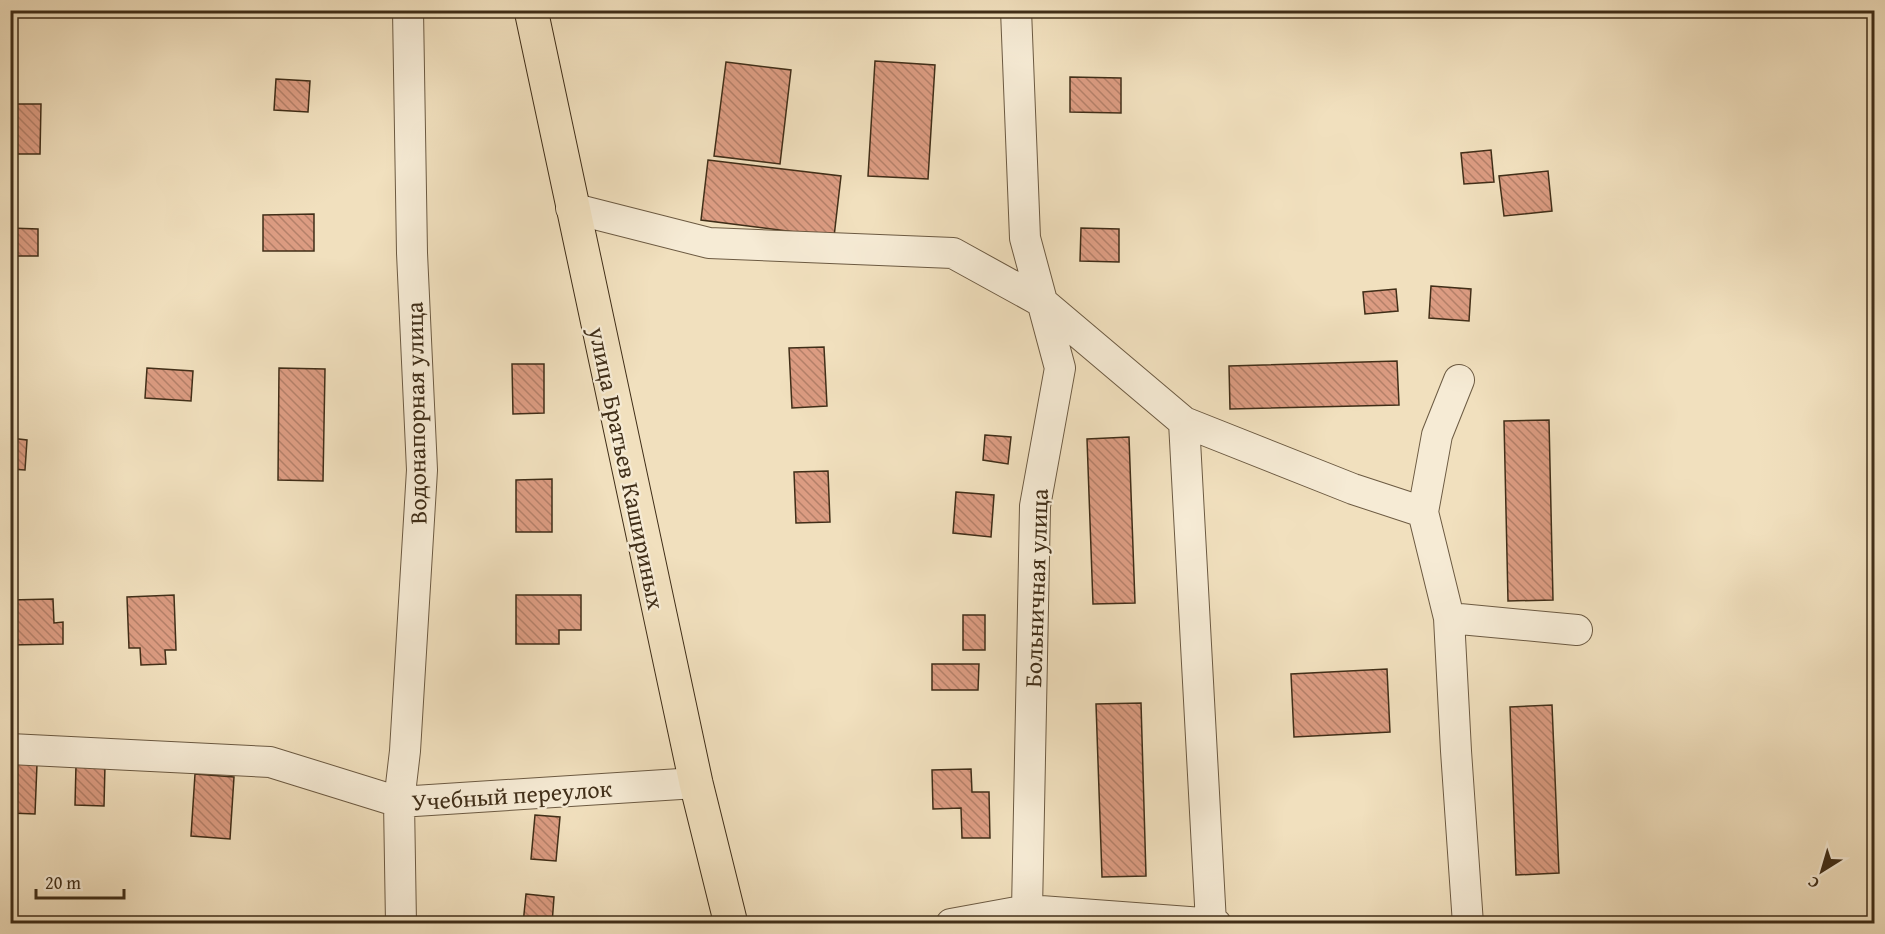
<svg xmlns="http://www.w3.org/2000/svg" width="1885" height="934" font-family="'Gentium Book Plus',serif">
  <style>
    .building { fill: url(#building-back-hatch); stroke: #402e18; stroke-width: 1.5 }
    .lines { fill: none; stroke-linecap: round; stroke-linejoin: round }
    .minor-casing { stroke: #6c5a42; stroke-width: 32 }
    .major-casing { stroke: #402e18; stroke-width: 35 }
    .minor { stroke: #f6ebd5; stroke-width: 30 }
    .major { stroke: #f1e0be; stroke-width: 33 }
    .labels { text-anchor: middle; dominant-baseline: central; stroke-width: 4.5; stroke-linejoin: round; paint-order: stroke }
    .street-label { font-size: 24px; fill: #402e18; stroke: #f6ebd5 }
  </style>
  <defs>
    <pattern id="building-back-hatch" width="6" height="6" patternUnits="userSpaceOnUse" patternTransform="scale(1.5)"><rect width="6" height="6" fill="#dc9c82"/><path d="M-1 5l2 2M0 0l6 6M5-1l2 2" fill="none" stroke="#b48069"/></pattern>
  </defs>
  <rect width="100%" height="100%" fill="#f1e0be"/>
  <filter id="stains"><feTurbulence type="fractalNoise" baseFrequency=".00333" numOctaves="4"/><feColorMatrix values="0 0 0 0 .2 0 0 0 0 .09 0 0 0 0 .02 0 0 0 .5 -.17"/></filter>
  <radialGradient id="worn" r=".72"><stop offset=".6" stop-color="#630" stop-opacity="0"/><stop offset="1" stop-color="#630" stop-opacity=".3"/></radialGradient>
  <path class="building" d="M875 61 935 65 928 179 868 176Z
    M726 62 791 70 780 164 714 156Z
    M1070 77 1121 78V113L1070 112Z
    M276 79 310 81 308 112 274 110Z
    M10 104H41L40 154H10Z
    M1491 150 1494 182 1464 184 1461 153Z
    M708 160 841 176 834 237 701 220Z
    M1548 171 1552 211 1504 216 1499 176Z
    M314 214V251H263V215Z
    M10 228 38 229V256H10Z
    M1081 228 1119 229V262L1080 261Z
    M1431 286 1471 289 1469 321 1429 318Z
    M1396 289 1398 311 1365 314 1363 292Z
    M824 347 827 406 792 408 789 348Z
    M1397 361 1399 405 1230 409 1229 366Z
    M512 364H544V413L513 414Z
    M147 368 193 371 191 401 145 398Z
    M279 368 325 369 323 481 278 480Z
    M1549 420 1553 600 1508 601 1504 421Z
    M985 435 1011 437 1008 464 983 460Z
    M1129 437 1135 603 1093 604 1087 439Z
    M10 438 27 440 25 470 10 469Z
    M828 471 830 522 796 523 794 472Z
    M552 479V532H516V480Z
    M956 492 994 495 991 537 953 533Z
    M174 595 176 650H165L166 664 141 665 140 648H129L127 597Z
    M516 595H581V630H559V644H516Z
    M53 599 54 623 63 622V644L10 645V600Z
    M963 615H985V650H963Z
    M932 664H979L978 690H932Z
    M1387 669 1390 732 1294 737 1291 674Z
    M1141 703 1146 876 1102 877 1096 704Z
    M1552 705 1559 873 1516 875 1510 707Z
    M10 762 37 764 35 814 10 813Z
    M76 765H105L104 806 75 805Z
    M971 769 972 792H989L990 838H962L961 808 933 809 932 770Z
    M195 774 234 777 230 839 191 836Z
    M535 815 560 817 556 861 531 859Z
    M526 894 554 897 552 924H523Z"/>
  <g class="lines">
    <defs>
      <path id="minor" d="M1016 10 1025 238 1060 368 1035 506 1027 910 1216 924
        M571 208 709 243 953 253 1042 302 1184 422 1353 489 1423 512 1437 435 1459 380
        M1184 422 1211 923
        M1423 512 1449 618 1456 751 1468 924
        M1449 618 1577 630
        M10 749 270 762 399 802 696 783
        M401 924 399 802 405 751 422 470 412 253 408 10
        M951 924 1027 910"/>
      <path id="major" d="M531 10 696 783 731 924"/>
    </defs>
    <use href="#minor" class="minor-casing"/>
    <use href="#major" class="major-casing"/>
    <use href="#minor" class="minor"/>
    <use href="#major" class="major"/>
  </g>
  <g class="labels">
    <g class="street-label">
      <text transform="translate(416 413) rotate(-91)">Водонапорная улица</text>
      <text transform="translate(627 468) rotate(78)">улица Братьев Кашириных</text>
      <text transform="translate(1036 588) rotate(-88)">Больничная улица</text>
      <text transform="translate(512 795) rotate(-4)">Учебный переулок</text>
    </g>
  </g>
  <rect width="1885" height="934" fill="none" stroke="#f1e0be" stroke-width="36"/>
  <rect x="12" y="12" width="1861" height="910" fill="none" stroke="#402e18" stroke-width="3"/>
  <rect x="18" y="18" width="1849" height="898" fill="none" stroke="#402e18" stroke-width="1.5"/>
  <g transform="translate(1822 871) rotate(217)" stroke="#f6ebd5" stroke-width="4.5" paint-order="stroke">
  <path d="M0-4.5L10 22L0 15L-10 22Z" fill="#402e18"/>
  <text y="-9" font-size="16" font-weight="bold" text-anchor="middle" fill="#402e18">С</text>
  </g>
  <path d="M36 889v9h88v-9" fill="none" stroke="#402e18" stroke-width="3"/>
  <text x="45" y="889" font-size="18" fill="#402e18" stroke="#f6ebd5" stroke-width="4.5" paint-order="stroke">20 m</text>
  <rect width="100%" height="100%" filter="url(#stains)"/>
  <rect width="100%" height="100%" fill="url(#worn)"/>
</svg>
